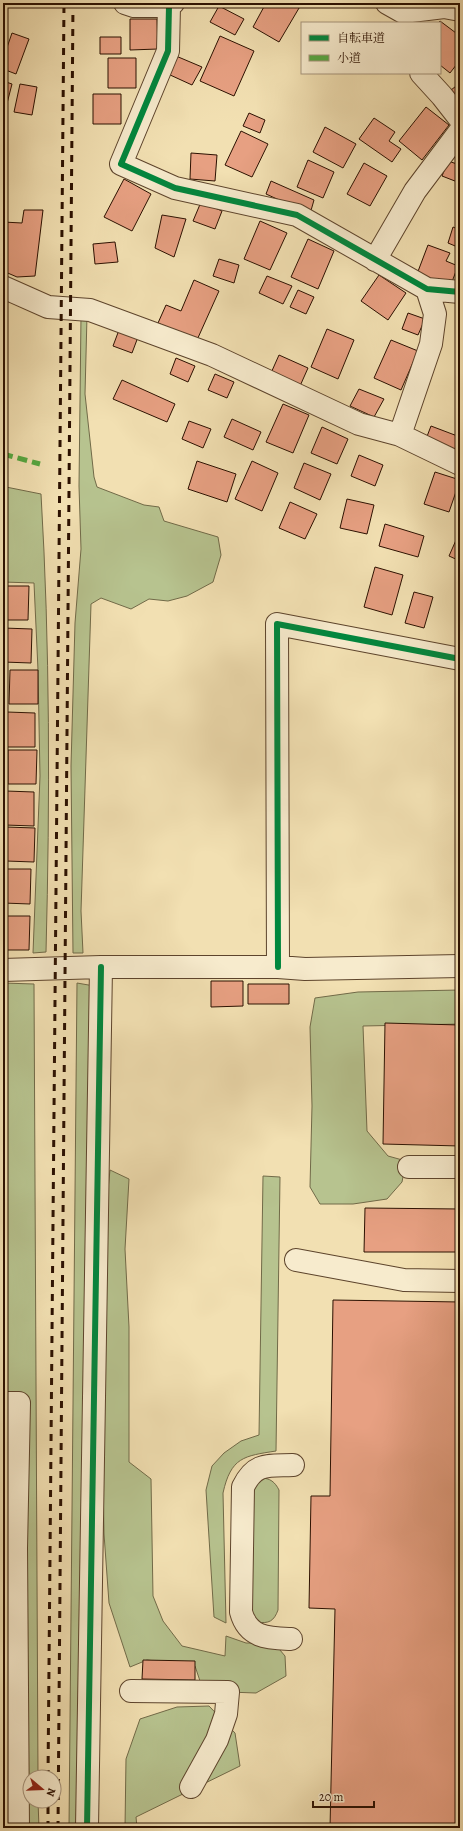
<svg xmlns="http://www.w3.org/2000/svg" width="463" height="1831" font-family="Alegreya,'Noto Serif JP',serif">
  <style>
    .green { fill: #b7c38f; stroke: #716a48 }
    .building { fill: #e7a082; stroke: #2b1000 }
    .lines { fill: none; stroke-linecap: round; stroke-linejoin: round }
    .minor-casing { stroke: #5d442c; stroke-width: 24 }
    .minor { stroke: #f7ebcd; stroke-width: 22 }
    .rail { stroke: #2b1000; stroke-width: 3; stroke-dasharray: 7 7; stroke-linecap: butt }
    .quiet { stroke: #54a840; stroke-width: 5; stroke-dasharray: 10 5; stroke-linecap: butt }
    .cycleway-casing { stroke: #f7ebcd; stroke-width: 8 }
    .cycleway { stroke: #00873e; stroke-width: 6 }
  </style>
  <rect width="100%" height="100%" fill="#f2e0b2"/>
  <filter id="stains"><feTurbulence type="fractalNoise" baseFrequency=".005" numOctaves="4"/><feColorMatrix values="0 0 0 0 .2 0 0 0 0 .09 0 0 0 0 .02 0 0 0 .5 -.17"/></filter>
  <radialGradient id="worn" r=".72"><stop offset=".6" stop-color="#630" stop-opacity="0"/><stop offset="1" stop-color="#630" stop-opacity=".3"/></radialGradient>
  <path class="green" d="M81 316H87L85 394 94 477 97 487 144 505 159 507 164 521 218 537 221 555 213 582 187 596 168 601 149 599 131 609 101 598 91 604 81 911 83 953H73L71 766 75 623 81 549 79 486Z
    M6 487 41 494C50 646 50 799 46 952L33 953 40 776 38 670 34 583 3 582V488Z
    M3 983 34 984 38 1777H30V1801H38L39 1828H18L19 1404 3 1403Z
    M77 983 100 987 87 1828H69Z
    M460 990V1024L363 1026 367 1131 388 1156 406 1161 402 1182 387 1199 353 1204H320L310 1187 312 1106 310 1027 315 998 358 992Z
    M110 1170 129 1179 125 1249 129 1327V1462L151 1479 153 1596 163 1621 182 1646 225 1656 226 1636 246 1643H274L285 1656 286 1676 256 1693 228 1692 200 1681 195 1666 147 1660 130 1667 109 1603 104 1534 102 1423 106 1209Z
    M263 1176 280 1177 276 1451C244 1456 231 1457 223 1493L226 1623 214 1617 206 1490 212 1466 224 1453 241 1441 259 1435Z
    M261 1478C270 1478 275 1482 279 1490L278 1610C274 1621 269 1624 257 1622L250 1612 249 1490Z
    M209 1706 235 1733 240 1766 136 1817 137 1828H125L126 1759 140 1719 177 1707Z"/>
  <path class="building" d="M266 3H302L279 42 253 27Z
    M219 6 244 19 235 35 210 22Z
    M130 19H157L158 49 130 50Z
    M440 21 460 36V60L450 73 440 65V23H438Z
    M12 33 29 39 16 74 3 69V59Z
    M220 36 254 51 234 96 200 81Z
    M100 37H121V54H100Z
    M176 56 202 67 192 85 168 74Z
    M108 58H136V88H108Z
    M3 81 12 84 3 119Z
    M460 83V102L451 90Z
    M20 84 37 87 32 115 14 112Z
    M93 94H121V124H93Z
    M426 107 449 125 422 160 399 141Z
    M249 113 265 120 260 133 243 126Z
    M374 118 395 132 389 141 401 149 392 162 359 139Z
    M325 127 356 144 343 168 313 152Z
    M241 131 268 144 252 177 225 165Z
    M191 153 217 155 215 181 190 179Z
    M308 160 334 172 323 198 297 187Z
    M448 161 460 165V183L442 176Z
    M364 163 387 176 370 206 347 194Z
    M124 179 151 194 132 231 104 217Z
    M271 181 314 200 310 214 266 194Z
    M201 202 222 211 215 229 193 221Z
    M24 210H43L35 276 17 277 3 271V222L22 223Z
    M162 215 186 219 174 257 155 248Z
    M260 221 287 233 270 270 244 259Z
    M453 227 460 230V248L448 243Z
    M308 239 334 251 318 289 291 277Z
    M115 242 118 262 95 264 93 244Z
    M428 245 450 253 446 261 458 266 450 287 417 274Z
    M219 259 239 265 234 283 213 276Z
    M379 275 406 293 388 320 361 301Z
    M267 276 292 286 283 304 259 293Z
    M194 280 219 291 197 340 158 323 166 305 181 311Z
    M298 290 314 297 306 314 290 307Z
    M408 313 425 319 418 335 402 329Z
    M327 329 354 340 338 379 311 367Z
    M119 330 138 337 132 353 113 346Z
    M391 340 418 351 401 390 374 378Z
    M279 355 308 368 300 386 271 373Z
    M176 358 195 366 188 382 170 374Z
    M215 374 234 382 227 398 208 390Z
    M122 380 175 404 167 422 113 399Z
    M359 389 384 399 374 417 350 406Z
    M283 404 309 415 293 453 266 442Z
    M232 419 261 432 253 450 224 437Z
    M189 421 211 429 203 448 182 439Z
    M431 426 460 437V451L426 439Z
    M322 427 348 439 337 464 311 453Z
    M359 455 383 465 375 486 351 476Z
    M197 461 236 474 227 502 188 489Z
    M252 461 278 473 262 511 235 499Z
    M304 463 331 474 320 500 294 488Z
    M435 472 460 480 449 512 424 504Z
    M347 499 374 505 367 534 340 528Z
    M290 502 317 514 305 539 279 528Z
    M385 524 424 536 418 557 379 546Z
    M460 531V561L449 556Z
    M375 567 403 575 392 615 364 607Z
    M3 586H29L28 620H3Z
    M414 592 433 597 424 628 405 623Z
    M3 628 32 629 31 663 3 662Z
    M10 670H38V704H9Z
    M7 712 35 713V747H6Z
    M8 750H37L36 784H8Z
    M6 791 34 792V826L5 825Z
    M6 827 35 828 34 862 6 861Z
    M3 869H31L30 904 3 903Z
    M3 916H30L29 950H3Z
    M211 981H243V1006L211 1007Z
    M248 984H289V1004H248Z
    M385 1023 460 1025V1146L383 1144Z
    M365 1208 460 1209V1252H364Z
    M333 1300 460 1302V1828H330L335 1609 309 1608 311 1496H330Z
    M3 1559H9V1597H3Z
    M143 1660 195 1661V1680L142 1679Z
    M3 1729 9 1730 8 1767H3Z
    M3 1801H9L8 1828H3Z
    M282 1825H310V1828H282Z"/>
  <g class="lines">
    <defs>
      <path id="minor" d="M125 3 134 6H169L173 3
        M387 3 403 12 444 7 460 10
        M169 6 168 51 121 164 175 188 297 215 427 289 460 292
        M421 73 442 96 460 119
        M375 260 415 191 460 131
        M3 287 48 307 90 310 212 355 359 424 400 435 460 464
        M400 435 431 344 435 314 427 289
        M278 967 277 624 460 659
        M3 970 101 967H278L305 969 460 966
        M409 1167H460
        M296 1260 404 1280 460 1281
        M3 1403H19L16 1548 18 1828
        M291 1639C268 1638 248 1638 241 1612L243 1487C255 1462 268 1466 293 1465
        M131 1691 228 1692 226 1714 217 1740 191 1787
        M87 1828 101 967"/>
    </defs>
    <use href="#minor" class="minor-casing"/>
    <use href="#minor" class="minor"/>
    <path class="rail" d="M48 1777 64 3
      M48 1828V1801
      M58 1828 73 3"/>
    <path class="quiet" d="M3 454 40 464"/>
    <defs>
      <path id="cycleway" d="M169 6 168 51 121 164 175 188 297 215 427 289 460 292
        M278 967 277 624 460 659
        M87 1828 101 967"/>
    </defs>
    <use href="#cycleway" class="cycleway-casing"/>
    <use href="#cycleway" class="cycleway"/>
  </g>
  <rect width="463" height="1831" fill="none" stroke="#f2e0b2" stroke-width="16"/>
  <rect x="4" y="4" width="455" height="1823" fill="none" stroke="#2b1000" stroke-width="2"/>
  <rect x="8" y="8" width="447" height="1815" fill="none" stroke="#2b1000"/>
  <rect x="301" y="22" width="140" height="52" fill="#f7ebcd" stroke="#a5937b"/>
  <rect x="309" y="35" width="20" height="6" fill="#00873e" stroke="#a5937b"/>
  <text x="337" y="42" font-size="12" fill="#2b1000">自転車道</text>
  <rect x="309" y="55" width="20" height="6" fill="#54a840" stroke="#a5937b"/>
  <text x="337" y="62" font-size="12" fill="#2b1000">小道</text>
  <g transform="translate(42 1789) rotate(109)"><circle r="19" fill="#f7ebcd" stroke="#a5937b"/>
  <path d="M0-3L7 15L0 10L-7 15Z" fill="#8f2418"/>
  <text y="-6" font-size="11" font-weight="bold" text-anchor="middle" fill="#2b1000">N</text>
  </g>
  <path d="M313 1801v6h61v-6" fill="none" stroke="#2b1000" stroke-width="2"/>
  <text x="319" y="1801" font-size="12" fill="#2b1000" stroke="#f7ebcd" stroke-width="3" paint-order="stroke">20 m</text>
  <rect width="100%" height="100%" filter="url(#stains)"/>
  <rect width="100%" height="100%" fill="url(#worn)"/>
</svg>
